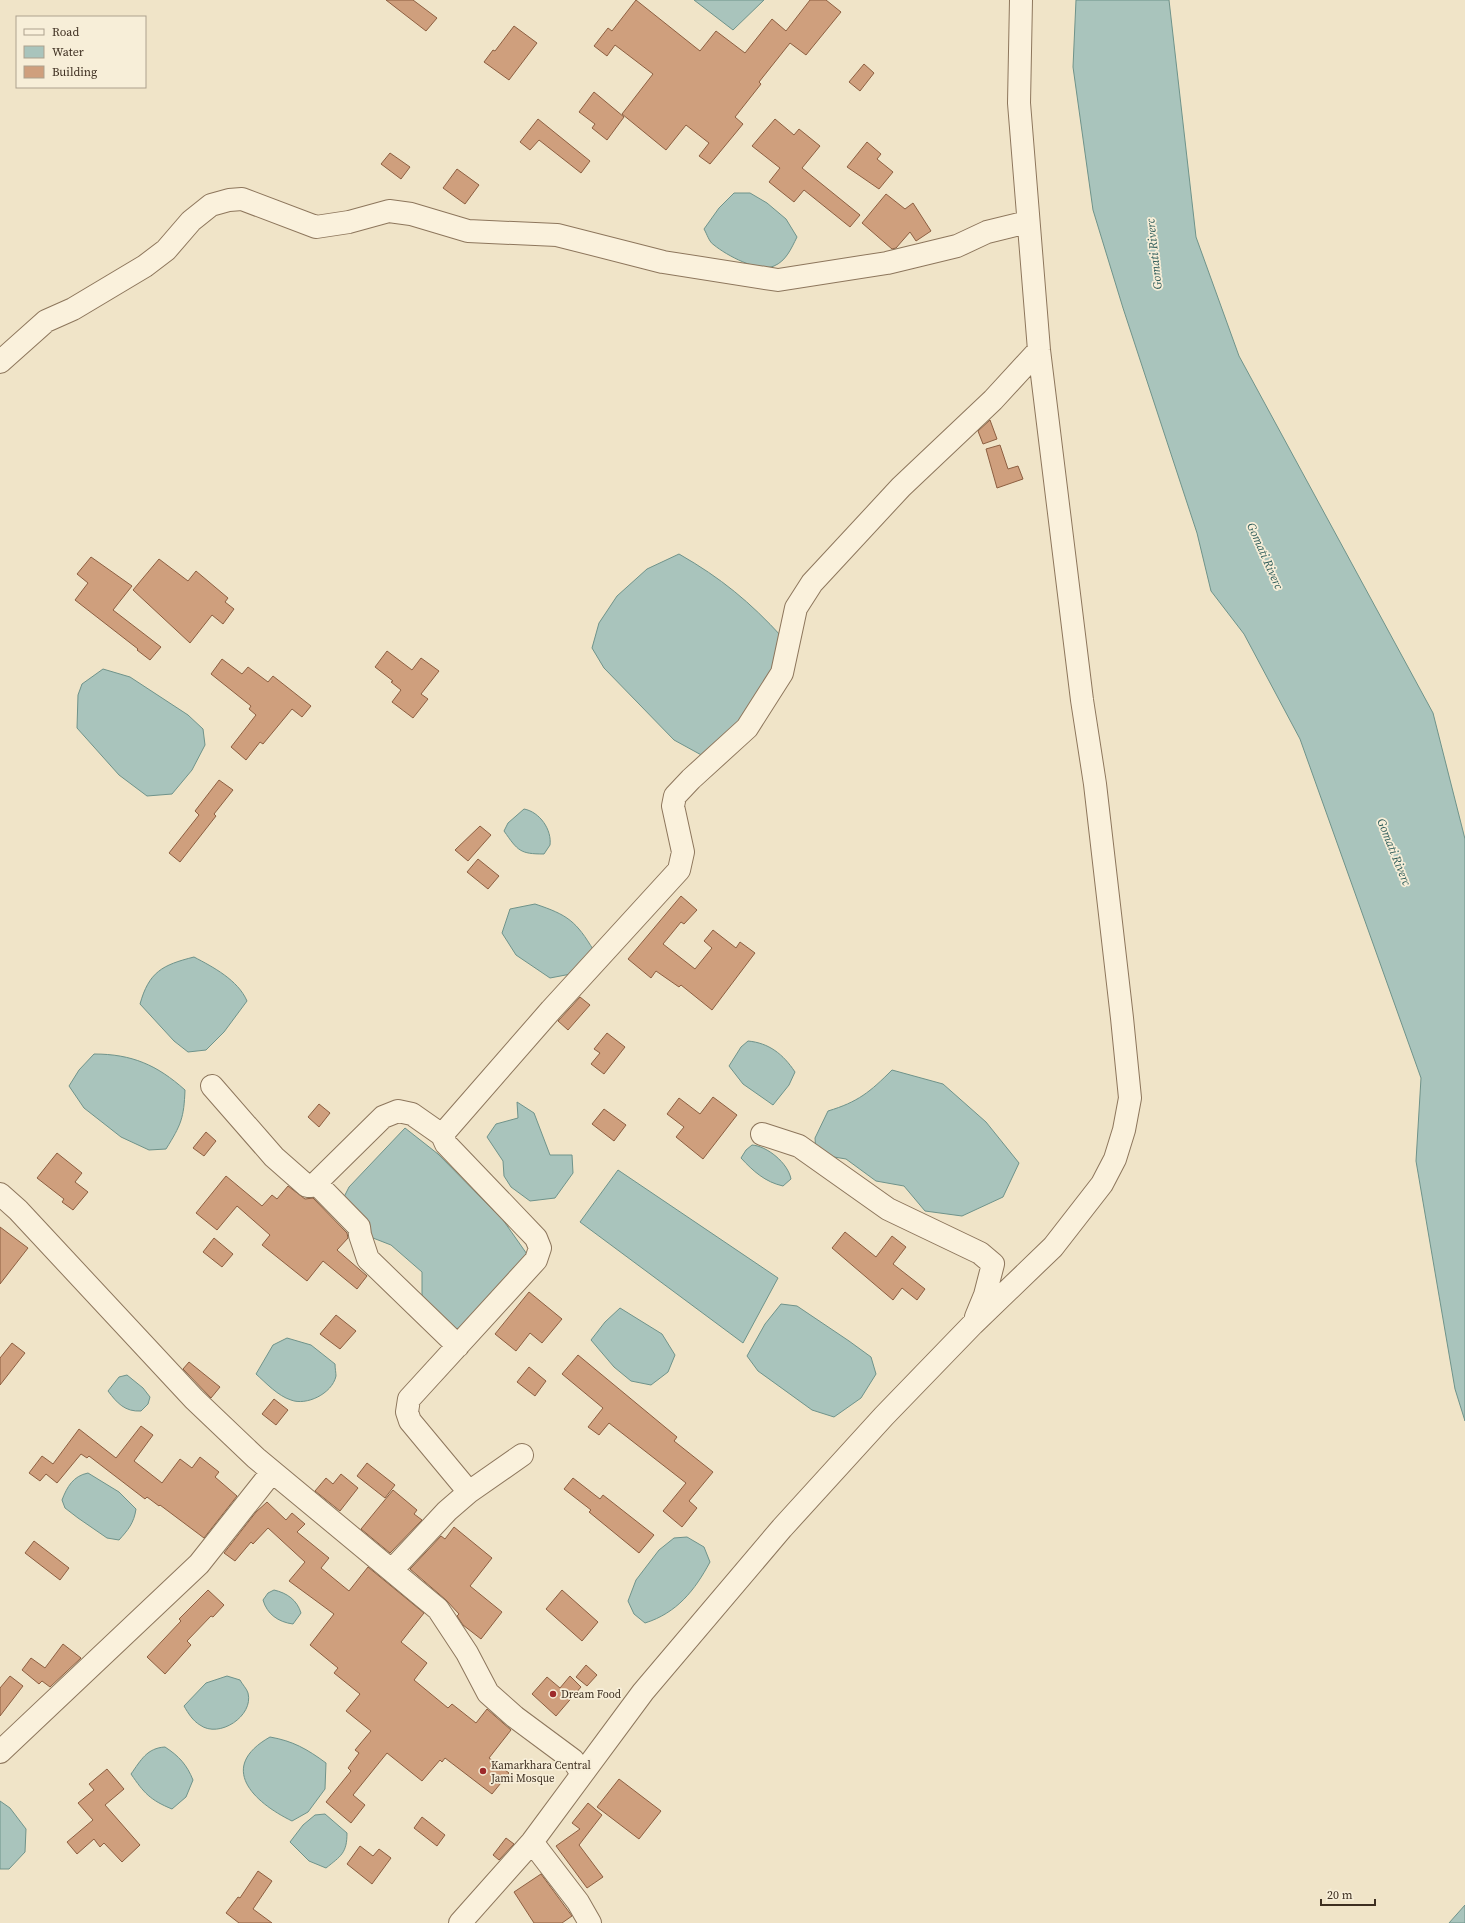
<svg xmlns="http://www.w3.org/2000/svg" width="1465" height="1923" font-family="'Source Serif 4',serif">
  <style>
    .water { fill: #a9c4bc; stroke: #6f938a }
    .building { fill: #cf9f7d; stroke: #8d5f41 }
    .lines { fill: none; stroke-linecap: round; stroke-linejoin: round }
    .minor-casing { stroke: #8d765c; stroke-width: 24 }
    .minor { stroke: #faf1dc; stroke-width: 22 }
    .poi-dot { fill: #9e2a2b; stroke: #f7eed8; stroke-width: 1.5 }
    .labels { text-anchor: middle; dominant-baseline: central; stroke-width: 3.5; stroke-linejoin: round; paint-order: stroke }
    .poi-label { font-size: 11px; fill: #3d2e20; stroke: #f7eed8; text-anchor: start }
    .water-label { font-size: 12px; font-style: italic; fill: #2f5d5a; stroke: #f7eed8 }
  </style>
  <rect width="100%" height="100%" fill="#f0e4c8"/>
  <path class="water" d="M694 0H764L733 30Z
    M1076 0H1169L1196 237 1239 356 1433 713 1465 839V1421L1455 1389 1416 1161 1421 1078 1300 739 1244 634 1211 591 1197 533 1123 308 1093 210 1073 67Z
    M734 193H750L767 203 786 219 797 237C791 249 786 261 774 266 759 273 726 255 714 245 709 242 707 234 704 229L719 208Z
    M679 554C721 578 750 602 782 637L772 687 705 757 674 740 604 668 592 648 599 623 617 596 647 569Z
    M103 669 130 677 188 715 203 729 205 745 192 770 172 794 147 796 119 775 77 728 78 695 82 684Z
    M524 809C540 812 552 830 550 845L544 854C520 854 518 851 504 831L508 823Z
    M535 904C568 915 576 921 594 951L576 973 550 978 516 955 502 933 510 909Z
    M194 957C213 967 238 980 247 1001L224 1032 206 1050 188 1052 174 1041 140 1004C149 972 162 965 194 957Z
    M748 1041C769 1043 783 1054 795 1072L789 1085 773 1105 743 1084 729 1066 741 1047Z
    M94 1054C132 1054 157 1065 185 1090 184 1118 181 1125 166 1149L149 1150 121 1137 84 1108 69 1086 79 1070Z
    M892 1070 943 1084 986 1122 1019 1163 1003 1197 962 1216 925 1211 904 1186 876 1181 846 1159 816 1154 815 1138 828 1111C858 1102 870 1092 892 1070Z
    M517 1102 534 1113 550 1155H572L573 1173 555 1198 530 1201 511 1187 504 1176 503 1161 487 1137 496 1124 518 1118Z
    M405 1128 438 1154 503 1220 529 1257 460 1338 422 1304V1272L391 1245 373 1238 340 1205 349 1187Z
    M752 1145C767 1146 788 1163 791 1179L783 1186C765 1182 753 1171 741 1158L746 1150Z
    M618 1170 778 1278 743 1343 580 1222Z
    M781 1304 797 1306 849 1341 871 1357 876 1374 861 1398 834 1417 812 1410 758 1371 747 1356 765 1324Z
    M620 1308 662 1334 675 1355 668 1372 651 1385 631 1381 614 1367 591 1340 605 1322Z
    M287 1338 311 1345 335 1364C335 1368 336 1373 336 1376 332 1394 306 1406 291 1400 278 1396 266 1383 256 1374L273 1345Z
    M127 1375 143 1388 150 1397 148 1404 141 1411C125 1412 117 1403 108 1391L119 1377Z
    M88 1473 119 1492 136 1509C134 1523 128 1530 119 1540L107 1538 78 1518 65 1508 62 1500C67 1487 73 1476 88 1473Z
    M687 1537 704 1547 710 1562C695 1590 677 1613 645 1623L634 1614 628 1601 636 1580 659 1550 674 1538Z
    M274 1590C287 1593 297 1600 301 1613L293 1624C278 1622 267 1614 263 1600L268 1593Z
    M227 1676 240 1680C242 1684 247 1689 248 1693 254 1716 219 1739 200 1725 193 1721 188 1713 184 1706L206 1683Z
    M270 1737C293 1741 307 1749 326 1763L325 1789 308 1812 292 1821C253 1802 217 1767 270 1737Z
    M165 1747C179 1756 187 1765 193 1780L186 1797 172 1809C150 1800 144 1793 131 1774 141 1760 147 1748 165 1747Z
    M0 1801 10 1808 26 1829 25 1852 9 1869H0Z
    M325 1814 347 1833C347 1853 341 1856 326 1868L309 1861 290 1842 303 1825 315 1815Z
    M1465 1905V1923H1449Z"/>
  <path class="building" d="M386 0H413L437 18 426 31Z
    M636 0 700 51 716 31 745 53 772 19 786 31 810 0H826L841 12 806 55 790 43 759 82 761 84 735 117 743 124 710 164 699 156 709 143 686 125 666 150 622 114 653 74 615 45 607 56 594 46 608 28 612 31Z
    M514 26 537 43 509 80 484 62 493 50 495 51Z
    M864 64 874 73 860 91 849 82Z
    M594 92 624 117 607 140 592 128 595 124 579 112Z
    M538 119 590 161 581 173 539 140 530 150 520 142Z
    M775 119 794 135 799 129 820 146 802 168 860 215 850 227 804 190 794 202 769 182 780 168 752 146Z
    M867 142 881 154 877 159 893 172 879 189 847 167Z
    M390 153 410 167 401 179 381 164Z
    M457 169 479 185 465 204 443 188Z
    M886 194 905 209 913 203 931 231 916 241 910 232 896 248 892 249 862 223Z
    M990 420 997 439 983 444 978 431Z
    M1000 445 1008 469 1018 466 1023 479 997 488 986 449Z
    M91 557 132 586 113 610 161 647 150 660 137 650 138 649 75 600 88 583 77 574Z
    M159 559 188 581 196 571 228 598 225 602 234 609 223 624 212 615 190 643 133 590Z
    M387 651 412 670 421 658 439 671 421 694 428 699 413 718 392 702 401 690 391 682 393 681 375 667Z
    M222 659 242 674 248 667 268 682 273 676 311 706 302 717 292 709 263 744 260 742 246 760 231 747 256 715 249 709 251 706 211 674Z
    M219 780 233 790 214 814 216 816 180 862 169 853 199 815 195 811Z
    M480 826 491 835 468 861 455 850Z
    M478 859 499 876 488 889 467 872Z
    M681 896 697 910 684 924 681 922 663 944 695 969 712 948 704 941 713 930 736 948 740 942 755 953 712 1010 681 985 679 987 656 971 651 978 628 959Z
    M580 997 590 1005 568 1030 558 1021Z
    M607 1033 625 1047 604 1074 591 1064 600 1053 594 1049Z
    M713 1097 737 1115 703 1159 676 1137 684 1127 667 1114 679 1098 700 1114Z
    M319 1104 330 1113 319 1127 308 1117Z
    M604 1109 626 1125 614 1141 592 1124Z
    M206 1132 216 1141 204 1156 193 1148Z
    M57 1153 82 1173 75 1182 88 1192 73 1210 62 1202 64 1199 37 1178Z
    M226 1176 262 1206 272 1195 277 1199 288 1186 305 1199 313 1198 347 1233 348 1238 337 1250 367 1276 357 1289 323 1261 307 1281 262 1245 270 1235 237 1206 217 1230 196 1213Z
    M0 1227 28 1248 0 1284Z
    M845 1232 876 1257 892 1236 906 1247 893 1264 925 1289 917 1300 902 1288 893 1300 832 1248Z
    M214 1238 233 1254 222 1267 203 1252Z
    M529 1292 562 1319 542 1343 530 1333 516 1351 495 1334Z
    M336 1315 356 1331 340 1349 320 1334Z
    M12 1343 25 1353 0 1385V1358Z
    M578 1355 677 1437 674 1441 713 1472 689 1501 697 1508 682 1527 663 1511 686 1483 609 1423 599 1435 588 1427 603 1408 562 1374Z
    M189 1362 220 1387 211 1398 183 1369Z
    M529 1367 546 1381 535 1396 517 1382Z
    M274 1399 288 1410 276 1425 262 1414Z
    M141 1426 153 1435 134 1461 162 1483 180 1459 192 1468 200 1457 219 1472 215 1477 237 1496 204 1538 160 1505 159 1506 147 1497 145 1499 89 1456 87 1458 81 1454 57 1483 46 1474 40 1481 29 1473 42 1456 53 1464 79 1429 116 1458Z
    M367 1463 395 1485 385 1498 357 1476Z
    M341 1474 358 1488 340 1511 315 1491 326 1478 333 1484Z
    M573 1478 600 1499 603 1495 654 1535 639 1553 589 1512 591 1510 564 1489Z
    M393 1490 417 1510 414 1514 422 1520 390 1553 361 1529Z
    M267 1502 286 1520 292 1513 305 1524 297 1532 329 1558 321 1568 349 1591 368 1567 424 1613 401 1642 427 1663 414 1680 448 1708 452 1704 476 1723 487 1709 511 1730 489 1758 509 1773 492 1794 445 1758 442 1762 440 1760 422 1781 387 1753 353 1795 365 1805 351 1823 326 1802 351 1771 348 1768 359 1753 355 1750 371 1731 346 1711 360 1694 334 1673 338 1668 310 1645 334 1614 289 1581 305 1562 268 1528 253 1544 251 1542 235 1561 224 1553 256 1512Z
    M454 1527 492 1558 470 1586 502 1612 481 1639 463 1625 457 1616 459 1614 446 1600 410 1569 441 1536 445 1539Z
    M34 1541 69 1568 60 1580 25 1553Z
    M208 1590 224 1605 213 1617 211 1616 187 1641 191 1645 165 1674 147 1657 181 1621 179 1619Z
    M562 1590 598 1622 582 1641 546 1609Z
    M63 1644 81 1658 50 1687 42 1681 39 1684 22 1670 31 1658 45 1668Z
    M586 1665 597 1675 587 1686 576 1677Z
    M10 1676 23 1686 0 1716V1688Z
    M570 1676 581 1687 556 1716 532 1694 547 1677 560 1688Z
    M107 1769 124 1789 105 1805 140 1845 122 1862 104 1843 100 1847 94 1839 77 1854 67 1842 93 1820 78 1803 94 1790 89 1784Z
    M619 1779 661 1811 639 1839 597 1807Z
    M588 1803 602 1815 579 1845 603 1877 587 1888 556 1846 580 1829 572 1823Z
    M422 1817 445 1835 437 1846 414 1828Z
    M506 1838 514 1844 499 1860 493 1855Z
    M360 1846 373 1856 379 1849 391 1858 372 1884 347 1864Z
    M258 1871 272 1881 253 1909 272 1923H239L226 1913 238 1897 240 1898Z
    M541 1874 572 1916 562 1923H534L514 1892Z"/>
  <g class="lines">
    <defs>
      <path id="minor" d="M0 362 46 321 73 309 145 266 166 250 191 221 211 205 229 200 242 199 316 227 349 222 389 211 411 214 468 231 557 235 663 262 778 280 887 263 957 246 987 232 1028 222
        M212 1086 274 1157 307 1186H311L316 1183 383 1117 398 1111 412 1114 442 1135
        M762 1134 799 1146 888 1209 980 1253 993 1264 985 1295 976 1317
        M316 1183 359 1227 360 1235 368 1259 458 1346
        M0 1194 18 1210 194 1399 256 1458 438 1609 467 1653 488 1693 515 1717 573 1760 582 1774
        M469 1492 410 1421 407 1412 409 1399 536 1260 540 1248 536 1238 446 1144 442 1135 551 1010 679 870 683 852 673 806 675 796 691 779 747 728 782 673 796 608 812 583 901 487 993 400 1039 350
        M392 1570 447 1511 469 1492 522 1455
        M0 1752 199 1564 272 1472
        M532 1842 578 1902 590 1923
        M460 1923 532 1842 643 1692 782 1528 884 1416 973 1324 1053 1247 1102 1184 1115 1159 1124 1130 1130 1098 1122 1018 1095 784 1082 700 1039 350 1019 103 1021 0"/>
    </defs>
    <use href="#minor" class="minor-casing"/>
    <use href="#minor" class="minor"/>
  </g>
  <g class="poi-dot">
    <circle cx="553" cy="1694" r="4"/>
    <circle cx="483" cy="1771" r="4"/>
  </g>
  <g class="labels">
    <g class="poi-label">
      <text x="561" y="1694">Dream Food</text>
      <text x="491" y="1765">Kamarkhara Central<tspan x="491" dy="13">Jami Mosque</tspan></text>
    </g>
    <g class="water-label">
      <text transform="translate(1154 254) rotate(-96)">Gomati Riverc</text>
      <text transform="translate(1265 556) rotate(66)">Gomati Riverc</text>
      <text transform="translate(1394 852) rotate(68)">Gomati Riverc</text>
    </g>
  </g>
  <rect x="16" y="16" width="130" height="72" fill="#f7eed8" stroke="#ada18e"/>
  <rect x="24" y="29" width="20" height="6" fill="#faf1dc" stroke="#ada18e"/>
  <text x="52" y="36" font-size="12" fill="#3d2e20">Road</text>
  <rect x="24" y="46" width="20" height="12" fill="#a9c4bc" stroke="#ada18e"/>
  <text x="52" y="56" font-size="12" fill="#3d2e20">Water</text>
  <rect x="24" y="66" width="20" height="12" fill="#cf9f7d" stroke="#ada18e"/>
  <text x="52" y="76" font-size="12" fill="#3d2e20">Building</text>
  <path d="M1321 1899v6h54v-6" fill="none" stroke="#3d2e20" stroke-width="2"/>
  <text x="1327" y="1899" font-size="12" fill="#3d2e20" stroke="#f7eed8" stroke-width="3" paint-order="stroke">20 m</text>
</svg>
